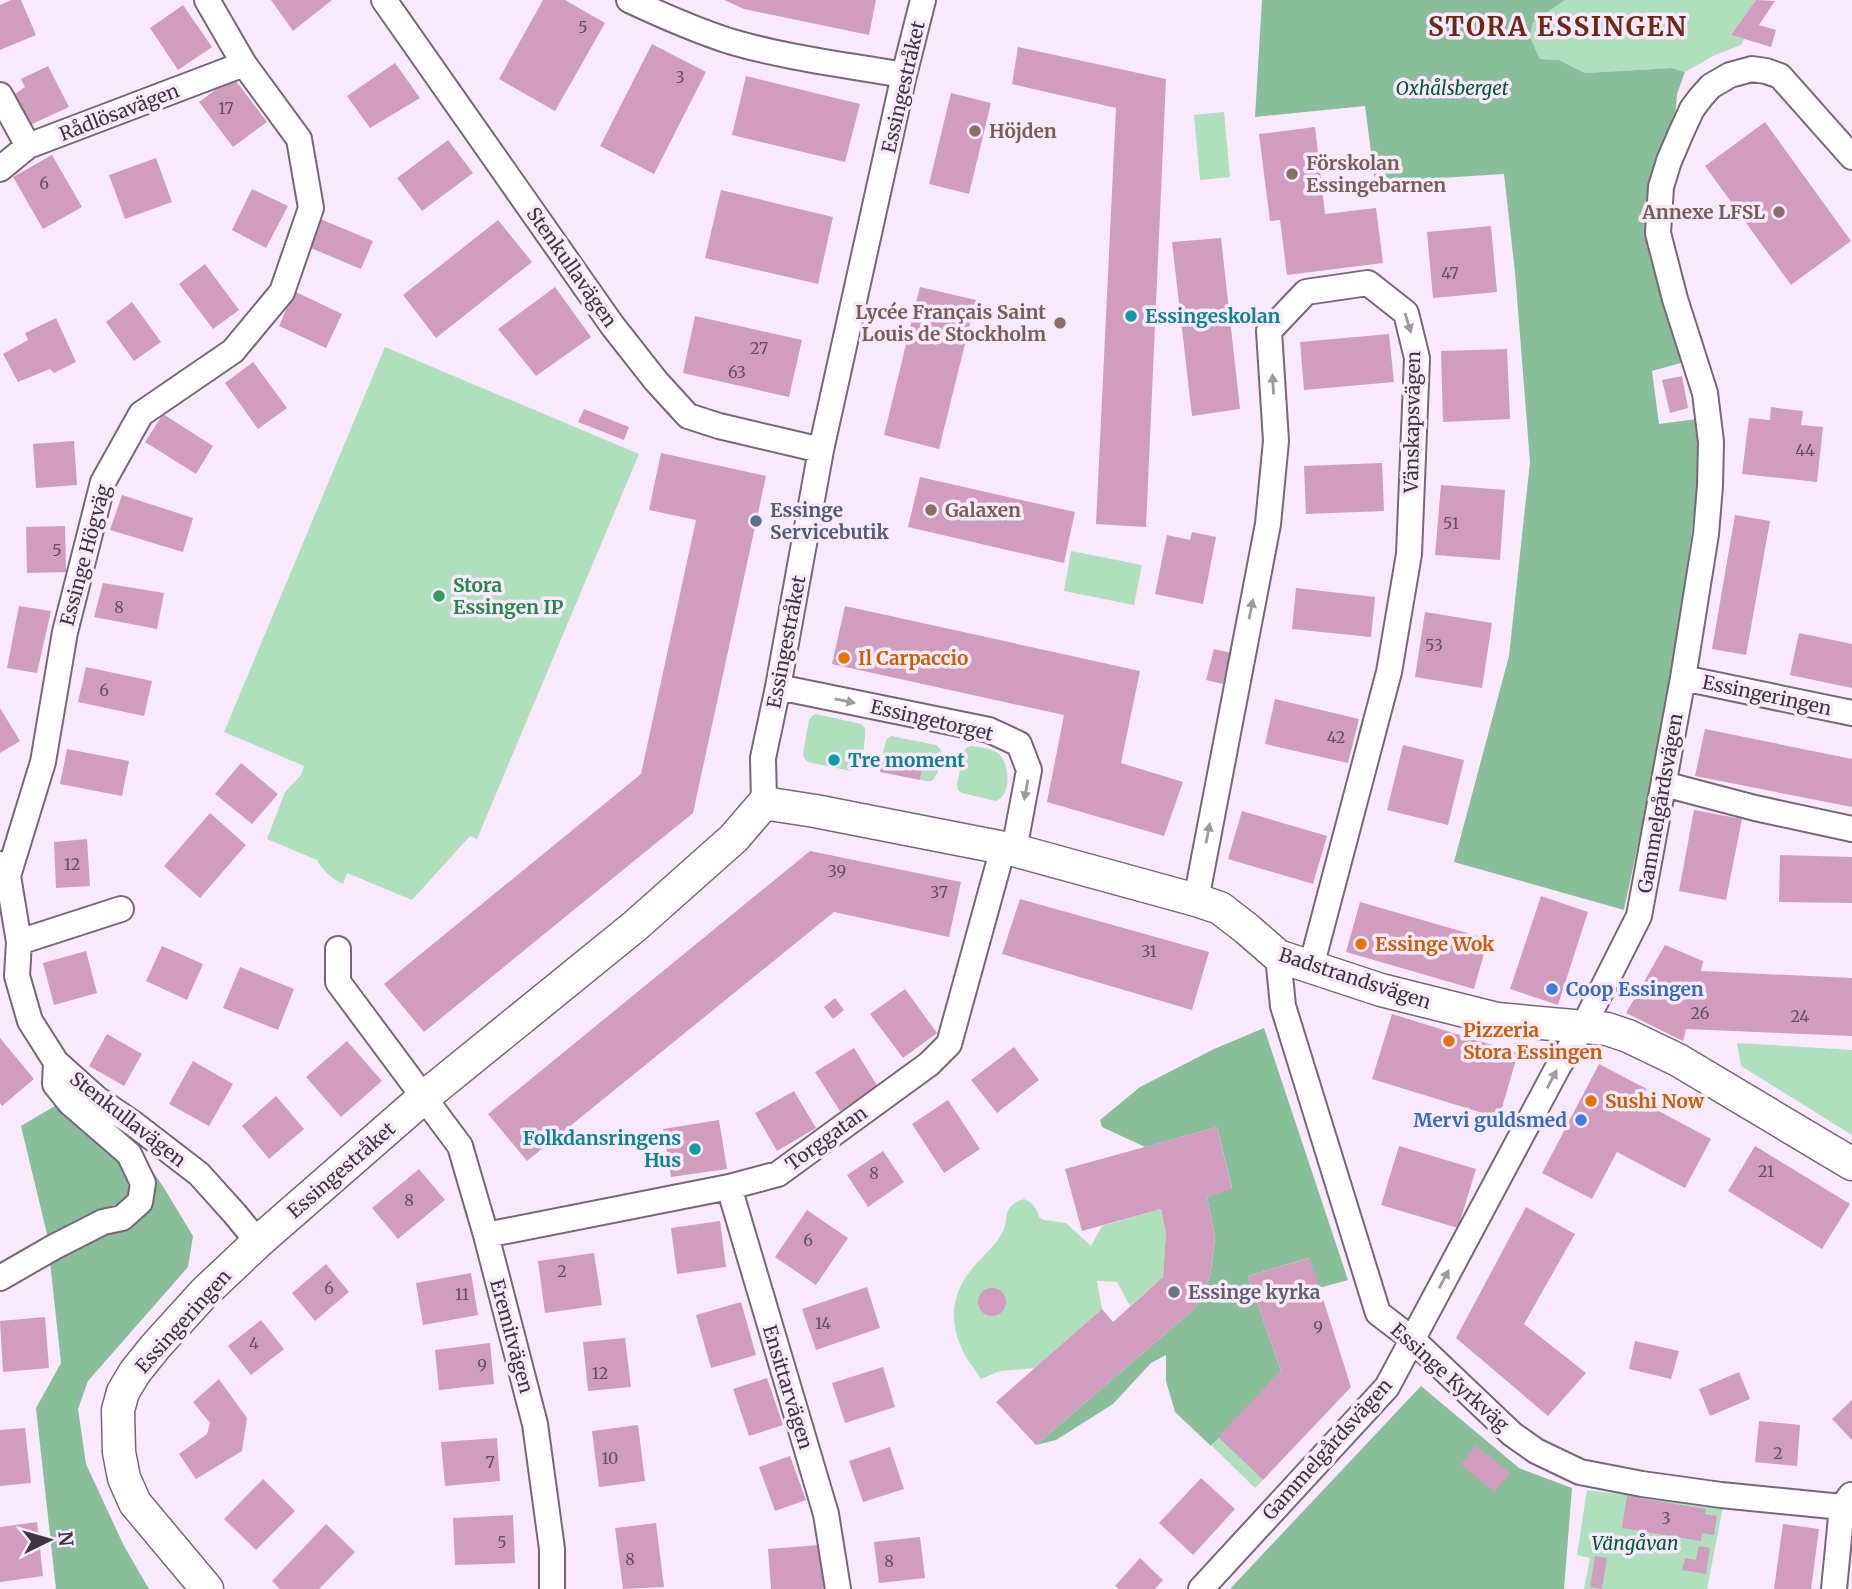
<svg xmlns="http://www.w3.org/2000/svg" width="1852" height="1589" font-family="Merriweather,serif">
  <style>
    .green { fill: #b0dfbe }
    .forest { fill: #8abd9a }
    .building { fill: #d09dbe }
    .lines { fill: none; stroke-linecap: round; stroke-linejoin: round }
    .minor-casing { stroke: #78667b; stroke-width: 28 }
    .tertiary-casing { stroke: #78667b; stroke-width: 35 }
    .minor { stroke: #fff; stroke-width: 24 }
    .tertiary { stroke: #fff; stroke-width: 32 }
    .oneway { fill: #9e9a9f }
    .education-dot { fill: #8d6e63; stroke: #f9e9fc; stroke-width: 2.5 }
    .culture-dot { fill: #0f9aa8; stroke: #f9e9fc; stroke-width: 2.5 }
    .service-dot { fill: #5c6f8a; stroke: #f9e9fc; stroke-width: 2.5 }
    .leisure-dot { fill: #2e9e5b; stroke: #f9e9fc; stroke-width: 2.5 }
    .food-dot { fill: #e8710a; stroke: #f9e9fc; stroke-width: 2.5 }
    .shop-dot { fill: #3f7fe0; stroke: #f9e9fc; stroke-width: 2.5 }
    .worship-dot { fill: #6b7280; stroke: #f9e9fc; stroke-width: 2.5 }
    .labels { text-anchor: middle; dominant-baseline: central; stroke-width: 7; stroke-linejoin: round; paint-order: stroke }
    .number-label { font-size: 16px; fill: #62505f }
    .street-label { font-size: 19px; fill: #3e363f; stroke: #f9e9fc }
    .park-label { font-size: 19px; font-style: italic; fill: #005a2f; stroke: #f9e9fc }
    .education-label { font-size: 19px; font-weight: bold; fill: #785e54; stroke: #f9e9fc; text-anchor: start }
    .culture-label { font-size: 19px; font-weight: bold; fill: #0d838f; stroke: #f9e9fc; text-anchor: start }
    .service-label { font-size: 19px; font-weight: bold; fill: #4e5e75; stroke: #f9e9fc; text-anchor: start }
    .leisure-label { font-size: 19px; font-weight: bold; fill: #27864d; stroke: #f9e9fc; text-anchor: start }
    .food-label { font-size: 19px; font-weight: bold; fill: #c56008; stroke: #f9e9fc; text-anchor: start }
    .shop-label { font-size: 19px; font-weight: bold; fill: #366cbe; stroke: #f9e9fc; text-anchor: start }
    .worship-label { font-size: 19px; font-weight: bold; fill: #5b616d; stroke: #f9e9fc; text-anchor: start }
    .district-label { font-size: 26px; font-weight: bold; letter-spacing: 2px; fill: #6c2a13; stroke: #f9e9fc }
  </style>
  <rect width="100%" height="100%" fill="#f9e9fc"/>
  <path class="green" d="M1565 0H1756L1731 35 1744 39 1741 45 1715 55 1685 72 1672 68 1585 73 1559 60 1540 59 1530 37 1533 22Z
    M1224 112 1230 177 1200 180 1194 115Z
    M385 347 639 454 477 839 470 836 412 900 347 873 343 884C332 879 322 870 317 860L267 839 285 792 301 775 304 766 224 732Z
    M1071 551 1142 565 1134 605 1064 591Z
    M816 714 861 724 865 728C866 735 863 763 857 768 855 770 853 770 851 771L808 762 804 758 803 753 809 720 812 716Z
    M891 736 936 745C937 746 939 747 940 749 945 755 938 778 931 781 928 782 924 780 920 780L923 761 883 753 886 740Z
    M971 746C979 747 991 748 998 753 1010 763 1012 795 996 801L962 793 958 790 957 784 964 752 966 748Z
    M1737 1043 1852 1050V1135L1741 1066Z
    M1024 1199C1032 1202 1037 1208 1039 1217L1044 1220 1066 1223 1091 1246 1102 1226 1161 1209 1166 1233 1163 1277 1130 1306 1117 1282 1097 1281 1102 1309 1035 1368 1000 1371 981 1379C975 1369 965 1358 961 1347 949 1319 952 1294 971 1270 980 1258 995 1247 1002 1233 1011 1218 999 1208 1024 1199Z
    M1218 1437 1263 1480 1255 1488 1212 1446Z
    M1587 1490 1723 1507 1707 1589H1584L1590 1558 1577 1555Z"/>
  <path class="forest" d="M1262 0H1565L1533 22 1530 37 1540 59 1559 60 1585 73 1672 68 1685 72 1677 94 1674 128 1660 158 1684 362 1652 371 1659 424 1697 419 1698 482 1673 680 1624 910 1454 862 1509 656 1530 462 1515 272 1504 174 1375 182 1365 106 1255 117Z
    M1264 1028 1348 1280 1319 1288 1309 1258 1248 1276 1281 1371 1211 1446 1175 1412 1166 1381V1355L1151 1363 1113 1404 1056 1440 1036 1445 1194 1309 1210 1277 1215 1237 1207 1197 1232 1188 1217 1127 1145 1147 1102 1127 1100 1120 1140 1087 1214 1049Z
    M75 1094 138 1150 164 1188 193 1236 188 1267 88 1381 78 1409 86 1464 124 1546 149 1589H56L36 1408 61 1363 47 1234 21 1126Z
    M1421 1386 1519 1468 1572 1488 1564 1589H1230Z"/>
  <path class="building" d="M11 0H21L36 35 0 50V5Z
    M271 0H332L293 31Z
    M543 0H565L605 23 555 111 499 79Z
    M724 0H876L869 35 744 9Z
    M1756 0 1775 1 1759 25 1776 30 1771 47 1731 35Z
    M183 5 212 47 178 70 150 28Z
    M652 44 706 72 654 174 600 146Z
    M1018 47 1166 79 1146 527 1096 524 1116 108 1012 84Z
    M395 63 420 98 370 128 347 96Z
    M48 66 69 107 30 125 15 94 25 87 21 79Z
    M746 76 860 104 845 162 732 135Z
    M233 77 267 122 233 147 199 102Z
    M951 93 991 103 969 194 929 184Z
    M1765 122 1851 241 1791 285 1705 166Z
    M1315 127 1325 214 1376 208 1383 263 1287 275 1280 220 1270 221 1259 134Z
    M448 140 473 173 422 211 397 178Z
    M52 155 82 207 43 229 13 177Z
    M156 158 172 202 125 219 109 175Z
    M252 189 288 206 266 248 232 230Z
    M721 190 833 217 818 284 705 258Z
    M318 218 373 241 361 269 306 246Z
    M498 220 532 262 436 338 403 295Z
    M1491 226 1497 292 1433 298 1427 232Z
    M1221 238 1240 409 1192 416 1172 242Z
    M205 264 239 310 213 329 179 284Z
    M555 287 591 337 536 376 498 329Z
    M920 287 976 300 939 449 884 435Z
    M294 291 342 314 326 348 279 326Z
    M132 302 161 342 134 361 106 322Z
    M695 316 802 340 789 397 683 373Z
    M56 318 76 362 54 373 50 369 18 382 3 354 28 340 25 333Z
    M1389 334 1394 382 1304 390 1300 342Z
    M1507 349 1510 419 1443 422 1441 351Z
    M253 362 287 408 258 429 225 383Z
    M1682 376 1688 408 1670 413 1662 380Z
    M1771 407 1803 411 1801 425 1823 427 1817 482 1742 474 1749 418 1770 420Z
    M584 409 629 427 624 440 578 422Z
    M163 414 213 446 196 474 145 442Z
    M74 441 77 485 36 488 33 444Z
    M661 453 766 476 693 813 424 1032 384 984 641 774 696 520 649 510Z
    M1382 463 1384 511 1306 514 1304 466Z
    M920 477 1075 512 1064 563 908 527Z
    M1441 485 1505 490 1500 560 1435 555Z
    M122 495 193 518 183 552 110 530Z
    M1735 515 1770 521 1746 655 1712 649Z
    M65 526 66 572 27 573 26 527Z
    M1192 532 1216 537 1203 604 1155 594 1167 535 1190 540Z
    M103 583 164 593 157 629 94 617Z
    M1296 588 1375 597 1371 637 1292 629Z
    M19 606 51 611 37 673 7 668Z
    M845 606 1140 671 1121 763 1183 782 1164 836 1047 802 1064 715 832 664Z
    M1425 612 1492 623 1482 688 1415 677Z
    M1799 633 1852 644V688L1790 675Z
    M1214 649 1231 653 1223 684 1206 680Z
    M86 667 152 681 144 716 78 702Z
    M1275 699 1359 719 1348 763 1265 744Z
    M0 708 20 741 0 753Z
    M1705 729 1852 759V807L1695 776Z
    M1403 745 1464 760 1448 825 1387 810Z
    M67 749 129 761 122 796 60 784Z
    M883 753 923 762 920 780 880 772Z
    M241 763 278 794 252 824 215 794Z
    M1694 810 1742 819 1726 900 1679 891Z
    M1242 811 1327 836 1313 884 1228 859Z
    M210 813 246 845 200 898 164 866Z
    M87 839 90 886 56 888 54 842Z
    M810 851 961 882 949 937 834 912 527 1161 488 1114Z
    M1780 855 1852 857V903L1779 902Z
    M1541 896 1588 912 1558 1005 1510 989Z
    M1020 899 1209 952 1192 1010 1002 954Z
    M1360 902 1488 939 1474 989 1346 952Z
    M1665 945 1703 961 1701 971 1852 978V1036L1686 1029 1683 1041 1626 1013Z
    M162 946 203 964 187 1000 146 981Z
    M86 951 97 993 54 1005 43 963Z
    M240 967 294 989 278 1030 223 1008Z
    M905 989 937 1033 903 1058 870 1014Z
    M835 998 844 1010 833 1019 824 1007Z
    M1392 1014 1518 1053 1499 1118 1372 1079Z
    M107 1034 142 1054 124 1086 89 1066Z
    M0 1038 34 1079 2 1106 0 1103Z
    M347 1041 382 1081 341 1117 306 1077Z
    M1014 1047 1039 1080 997 1113 971 1080Z
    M854 1048 878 1087 840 1111 815 1072Z
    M193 1061 233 1084 209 1126 169 1104Z
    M1599 1064 1647 1089 1640 1101 1711 1139 1685 1188 1617 1152 1592 1199 1542 1173Z
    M794 1091 816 1128 777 1151 755 1113Z
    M276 1096 304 1129 269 1159 242 1126Z
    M948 1100 980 1149 944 1173 912 1124Z
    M719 1120 727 1169 671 1177 663 1129Z
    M1217 1127 1232 1189 1207 1197 1215 1237 1210 1277 1194 1309 1036 1445 996 1402 1102 1309 1113 1322 1163 1277 1166 1233 1161 1209 1082 1231 1065 1169Z
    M1399 1146 1476 1169 1458 1228 1381 1205Z
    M1755 1146 1850 1204 1822 1249 1728 1191Z
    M883 1151 904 1182 868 1207 847 1175Z
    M419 1169 445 1200 398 1239 372 1208Z
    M1526 1207 1575 1234 1524 1324 1586 1373 1548 1416 1456 1338Z
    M807 1210 848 1238 816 1285 775 1257Z
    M720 1221 726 1267 677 1274 671 1228Z
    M594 1253 602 1305 545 1313 538 1261Z
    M1310 1258 1351 1387 1263 1480 1218 1437 1281 1371 1248 1276Z
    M326 1264 349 1292 315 1321 292 1293Z
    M471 1273 478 1315 423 1325 416 1283Z
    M867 1287 880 1328 816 1350 802 1309Z
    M978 1302a14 14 0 1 1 28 0a14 14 0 1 1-28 0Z
    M741 1302 756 1355 711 1368 696 1315Z
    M45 1317 49 1368 3 1372 0 1321Z
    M261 1320 284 1349 251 1375 228 1346Z
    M625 1338 631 1387 588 1391 583 1342Z
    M1635 1341 1679 1351 1671 1379 1629 1369Z
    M490 1343 494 1384 439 1390 435 1350Z
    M883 1367 895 1407 845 1423 832 1383Z
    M1739 1372 1750 1399 1710 1416 1699 1389Z
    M767 1378 783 1425 749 1436 733 1389Z
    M219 1379 247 1418 242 1451 196 1479 179 1454 207 1434 210 1423 193 1402Z
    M1852 1400V1440L1832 1419Z
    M1759 1421 1800 1425 1797 1466 1755 1462Z
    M638 1425 645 1481 599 1487 592 1431Z
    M25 1428 31 1483 0 1486V1430Z
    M497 1438 500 1481 445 1486 441 1442Z
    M1476 1445 1510 1473 1494 1492 1461 1464Z
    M890 1447 904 1489 863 1502 849 1461Z
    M790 1456 806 1500 775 1511 759 1467Z
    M1201 1478 1235 1509 1193 1555 1159 1523Z
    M263 1479 295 1511 256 1550 224 1519Z
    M1627 1496 1706 1509 1705 1514 1717 1516 1714 1535 1702 1533 1701 1541 1622 1528Z
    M513 1515 515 1563 455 1565 453 1518Z
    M37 1522 43 1576 0 1582V1527Z
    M656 1523 664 1587 623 1589 615 1528Z
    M326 1524 355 1552 319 1589H280L272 1581Z
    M1783 1524 1819 1529 1811 1589H1774Z
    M920 1537 925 1578 879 1583 874 1542Z
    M820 1545 824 1589H771L768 1549Z
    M1699 1546 1710 1548 1706 1574 1682 1570 1685 1558 1696 1560Z
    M1595 1556 1607 1558 1602 1589 1590 1587Z
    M1140 1558 1163 1580 1155 1589H1119L1115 1586Z"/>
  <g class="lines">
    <defs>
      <path id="minor" d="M384 0 612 325 656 381 688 416 719 426 821 450
        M629 0C661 15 695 30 729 41 786 58 846 65 904 75
        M0 95 28 146
        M0 169 28 146 244 64
        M1683 678 1852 713
        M778 687 989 730 1019 744 1029 770 1014 850
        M1664 784 1755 808 1852 829
        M764 803 763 758 778 687 821 450 904 75 923 0
        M0 864 8 876 19 942 17 976 30 1021 56 1062 96 1098 134 1124 199 1174 235 1214 258 1242
        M8 876 43 762 65 632 103 482 141 414 233 351 282 292 311 208 299 139 244 64 207 0
        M1196 900 1268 524 1276 441 1269 331 1306 292 1368 283 1406 313 1417 358 1409 554 1389 672 1311 967
        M19 942 121 909
        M338 949V982L460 1146 486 1235 535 1424 552 1549V1589
        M1278 956 1283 1006 1378 1313 1412 1339 1512 1434 1536 1451 1580 1472 1642 1484 1721 1495 1842 1507
        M729 1187 826 1514 838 1589
        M486 1235 729 1187 778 1174 929 1064 949 1044 1003 848
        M0 1278 54 1247 103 1222 122 1218 140 1202 143 1183 129 1154 70 1103 55 1084 56 1062
        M1201 1589 1387 1387 1558 1067 1583 1027 1639 916 1683 678 1706 534 1710 486 1711 442 1705 393 1675 299 1658 233 1661 187 1669 161 1681 133 1692 109 1701 97 1711 86 1730 75 1752 69 1766 71 1780 76 1852 157
        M1834 1589 1842 1507 1851 1495"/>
      <path id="tertiary" d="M207 1589 135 1503 124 1478 119 1452 118 1410 123 1392 135 1372 155 1347 204 1293 258 1242 423 1098 635 926 734 838 764 803 815 811 1014 850 1196 900 1220 908 1247 929 1278 956 1381 990 1497 1019 1607 1029 1628 1036 1678 1060 1852 1164"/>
    </defs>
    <use href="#minor" class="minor-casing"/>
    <use href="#tertiary" class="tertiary-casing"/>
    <use href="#minor" class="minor"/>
    <use href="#tertiary" class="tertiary"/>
  </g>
  <defs><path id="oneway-solid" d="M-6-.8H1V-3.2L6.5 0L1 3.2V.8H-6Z" transform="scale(1.75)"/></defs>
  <g class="oneway">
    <use href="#oneway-solid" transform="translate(1408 323) rotate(73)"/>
    <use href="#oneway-solid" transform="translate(1273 384) rotate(-93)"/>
    <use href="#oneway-solid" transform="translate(1251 609) rotate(-79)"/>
    <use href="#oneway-solid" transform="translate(845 701) rotate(12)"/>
    <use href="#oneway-solid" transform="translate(1026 790) rotate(100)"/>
    <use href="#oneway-solid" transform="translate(1208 833) rotate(-79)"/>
    <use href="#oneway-solid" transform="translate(1552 1079) rotate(-62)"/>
    <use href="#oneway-solid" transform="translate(1444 1279) rotate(-62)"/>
  </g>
  <g class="education-dot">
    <circle cx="975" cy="131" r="7"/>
    <circle cx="1292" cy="174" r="7"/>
    <circle cx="1779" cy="212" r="7"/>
    <circle cx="1060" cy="323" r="7"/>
    <circle cx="931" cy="510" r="7"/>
  </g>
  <g class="culture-dot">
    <circle cx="1131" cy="316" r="7"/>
    <circle cx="834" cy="760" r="7"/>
    <circle cx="695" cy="1149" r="7"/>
  </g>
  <circle class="service-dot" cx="756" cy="521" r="7"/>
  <circle class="leisure-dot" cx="439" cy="596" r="7"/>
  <g class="food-dot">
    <circle cx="844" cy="658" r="7"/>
    <circle cx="1361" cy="944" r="7"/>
    <circle cx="1449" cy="1041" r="7"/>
    <circle cx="1591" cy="1101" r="7"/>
  </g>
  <g class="shop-dot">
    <circle cx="1552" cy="989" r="7"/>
    <circle cx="1581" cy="1120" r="7"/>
  </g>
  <circle class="worship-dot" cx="1174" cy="1292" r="7"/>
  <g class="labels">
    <g class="number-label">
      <text x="583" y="27">5</text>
      <text x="680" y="77">3</text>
      <text x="226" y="108">17</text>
      <text x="44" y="183">6</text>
      <text x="1450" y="273">47</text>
      <text x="759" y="348">27</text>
      <text x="737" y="372">63</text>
      <text x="1805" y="450">44</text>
      <text x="1451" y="523">51</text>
      <text x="57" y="550">5</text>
      <text x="119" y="607">8</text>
      <text x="1434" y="645">53</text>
      <text x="104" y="690">6</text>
      <text x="1336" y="737">42</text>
      <text x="72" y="864">12</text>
      <text x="837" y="871">39</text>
      <text x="939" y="892">37</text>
      <text x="1149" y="951">31</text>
      <text x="1700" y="1013">26</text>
      <text x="1800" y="1016">24</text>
      <text x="1766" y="1171">21</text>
      <text x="874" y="1173">8</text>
      <text x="409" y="1200">8</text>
      <text x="808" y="1240">6</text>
      <text x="562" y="1271">2</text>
      <text x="329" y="1288">6</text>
      <text x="462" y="1294">11</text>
      <text x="823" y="1323">14</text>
      <text x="1318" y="1327">9</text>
      <text x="254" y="1343">4</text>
      <text x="482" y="1365">9</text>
      <text x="600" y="1373">12</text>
      <text x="1778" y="1453">2</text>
      <text x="610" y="1458">10</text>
      <text x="490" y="1462">7</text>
      <text x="1666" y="1518">3</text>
      <text x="502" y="1542">5</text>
      <text x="630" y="1559">8</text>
      <text x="889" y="1561">8</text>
    </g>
    <g class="street-label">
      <text transform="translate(903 87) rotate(-77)">Essingestråket</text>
      <text transform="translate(119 112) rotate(-21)">Rådlösavägen</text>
      <text transform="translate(572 267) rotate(55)">Stenkullavägen</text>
      <text transform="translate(1412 422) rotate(-89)">Vänskapsvägen</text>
      <text transform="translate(85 555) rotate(-75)">Essinge Högväg</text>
      <text transform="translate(786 642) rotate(-79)">Essingestråket</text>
      <text transform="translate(1767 695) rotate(12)">Essingeringen</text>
      <text transform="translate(932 720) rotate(13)">Essingetorget</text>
      <text transform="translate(1660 803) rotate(-80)">Gammelgårdsvägen</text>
      <text transform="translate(1355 978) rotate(18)">Badstrandsvägen</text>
      <text transform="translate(128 1119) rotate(38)">Stenkullavägen</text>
      <text transform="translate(826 1138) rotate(-36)">Torggatan</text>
      <text transform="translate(341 1170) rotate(-41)">Essingestråket</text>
      <text transform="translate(183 1321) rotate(-48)">Essingeringen</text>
      <text transform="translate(512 1336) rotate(75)">Eremitvägen</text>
      <text transform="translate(1450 1377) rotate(42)">Essinge Kyrkväg</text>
      <text transform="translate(788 1387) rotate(73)">Ensittarvägen</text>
      <text transform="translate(1327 1449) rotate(-48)">Gammelgårdsvägen</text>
    </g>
    <g class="park-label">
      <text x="1452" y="88">Oxhålsberget</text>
      <text x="1635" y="1543">Vängåvan</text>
    </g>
    <g class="education-label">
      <text x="989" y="131">Höjden</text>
      <text x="1306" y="163">Förskolan<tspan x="1306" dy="22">Essingebarnen</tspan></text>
      <text x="1765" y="212" text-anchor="end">Annexe LFSL</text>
      <text x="1046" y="312" text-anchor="end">Lycée Français Saint<tspan x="1046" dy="22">Louis de Stockholm</tspan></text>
      <text x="945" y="510">Galaxen</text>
    </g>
    <g class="culture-label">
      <text x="1145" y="316">Essingeskolan</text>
      <text x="848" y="760">Tre moment</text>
      <text x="681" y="1138" text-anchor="end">Folkdansringens<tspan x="681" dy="22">Hus</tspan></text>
    </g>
    <g class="service-label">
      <text x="770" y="510">Essinge<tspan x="770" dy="22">Servicebutik</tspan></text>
    </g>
    <g class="leisure-label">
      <text x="453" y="585">Stora<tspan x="453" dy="22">Essingen IP</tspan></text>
    </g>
    <g class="food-label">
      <text x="858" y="658">Il Carpaccio</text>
      <text x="1375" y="944">Essinge Wok</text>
      <text x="1463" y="1030">Pizzeria<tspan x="1463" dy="22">Stora Essingen</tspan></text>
      <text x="1605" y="1101">Sushi Now</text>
    </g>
    <g class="shop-label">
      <text x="1566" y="989">Coop Essingen</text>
      <text x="1567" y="1120" text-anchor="end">Mervi guldsmed</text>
    </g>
    <g class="worship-label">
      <text x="1188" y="1292">Essinge kyrka</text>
    </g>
    <g class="district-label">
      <text x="1558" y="26">STORA ESSINGEN</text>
    </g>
  </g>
  <g transform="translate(49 1540) rotate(85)" stroke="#f9e9fc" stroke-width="5" paint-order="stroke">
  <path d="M0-5L12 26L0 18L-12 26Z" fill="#3e363f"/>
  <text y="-10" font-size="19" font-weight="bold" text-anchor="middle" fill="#3e363f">N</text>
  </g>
</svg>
